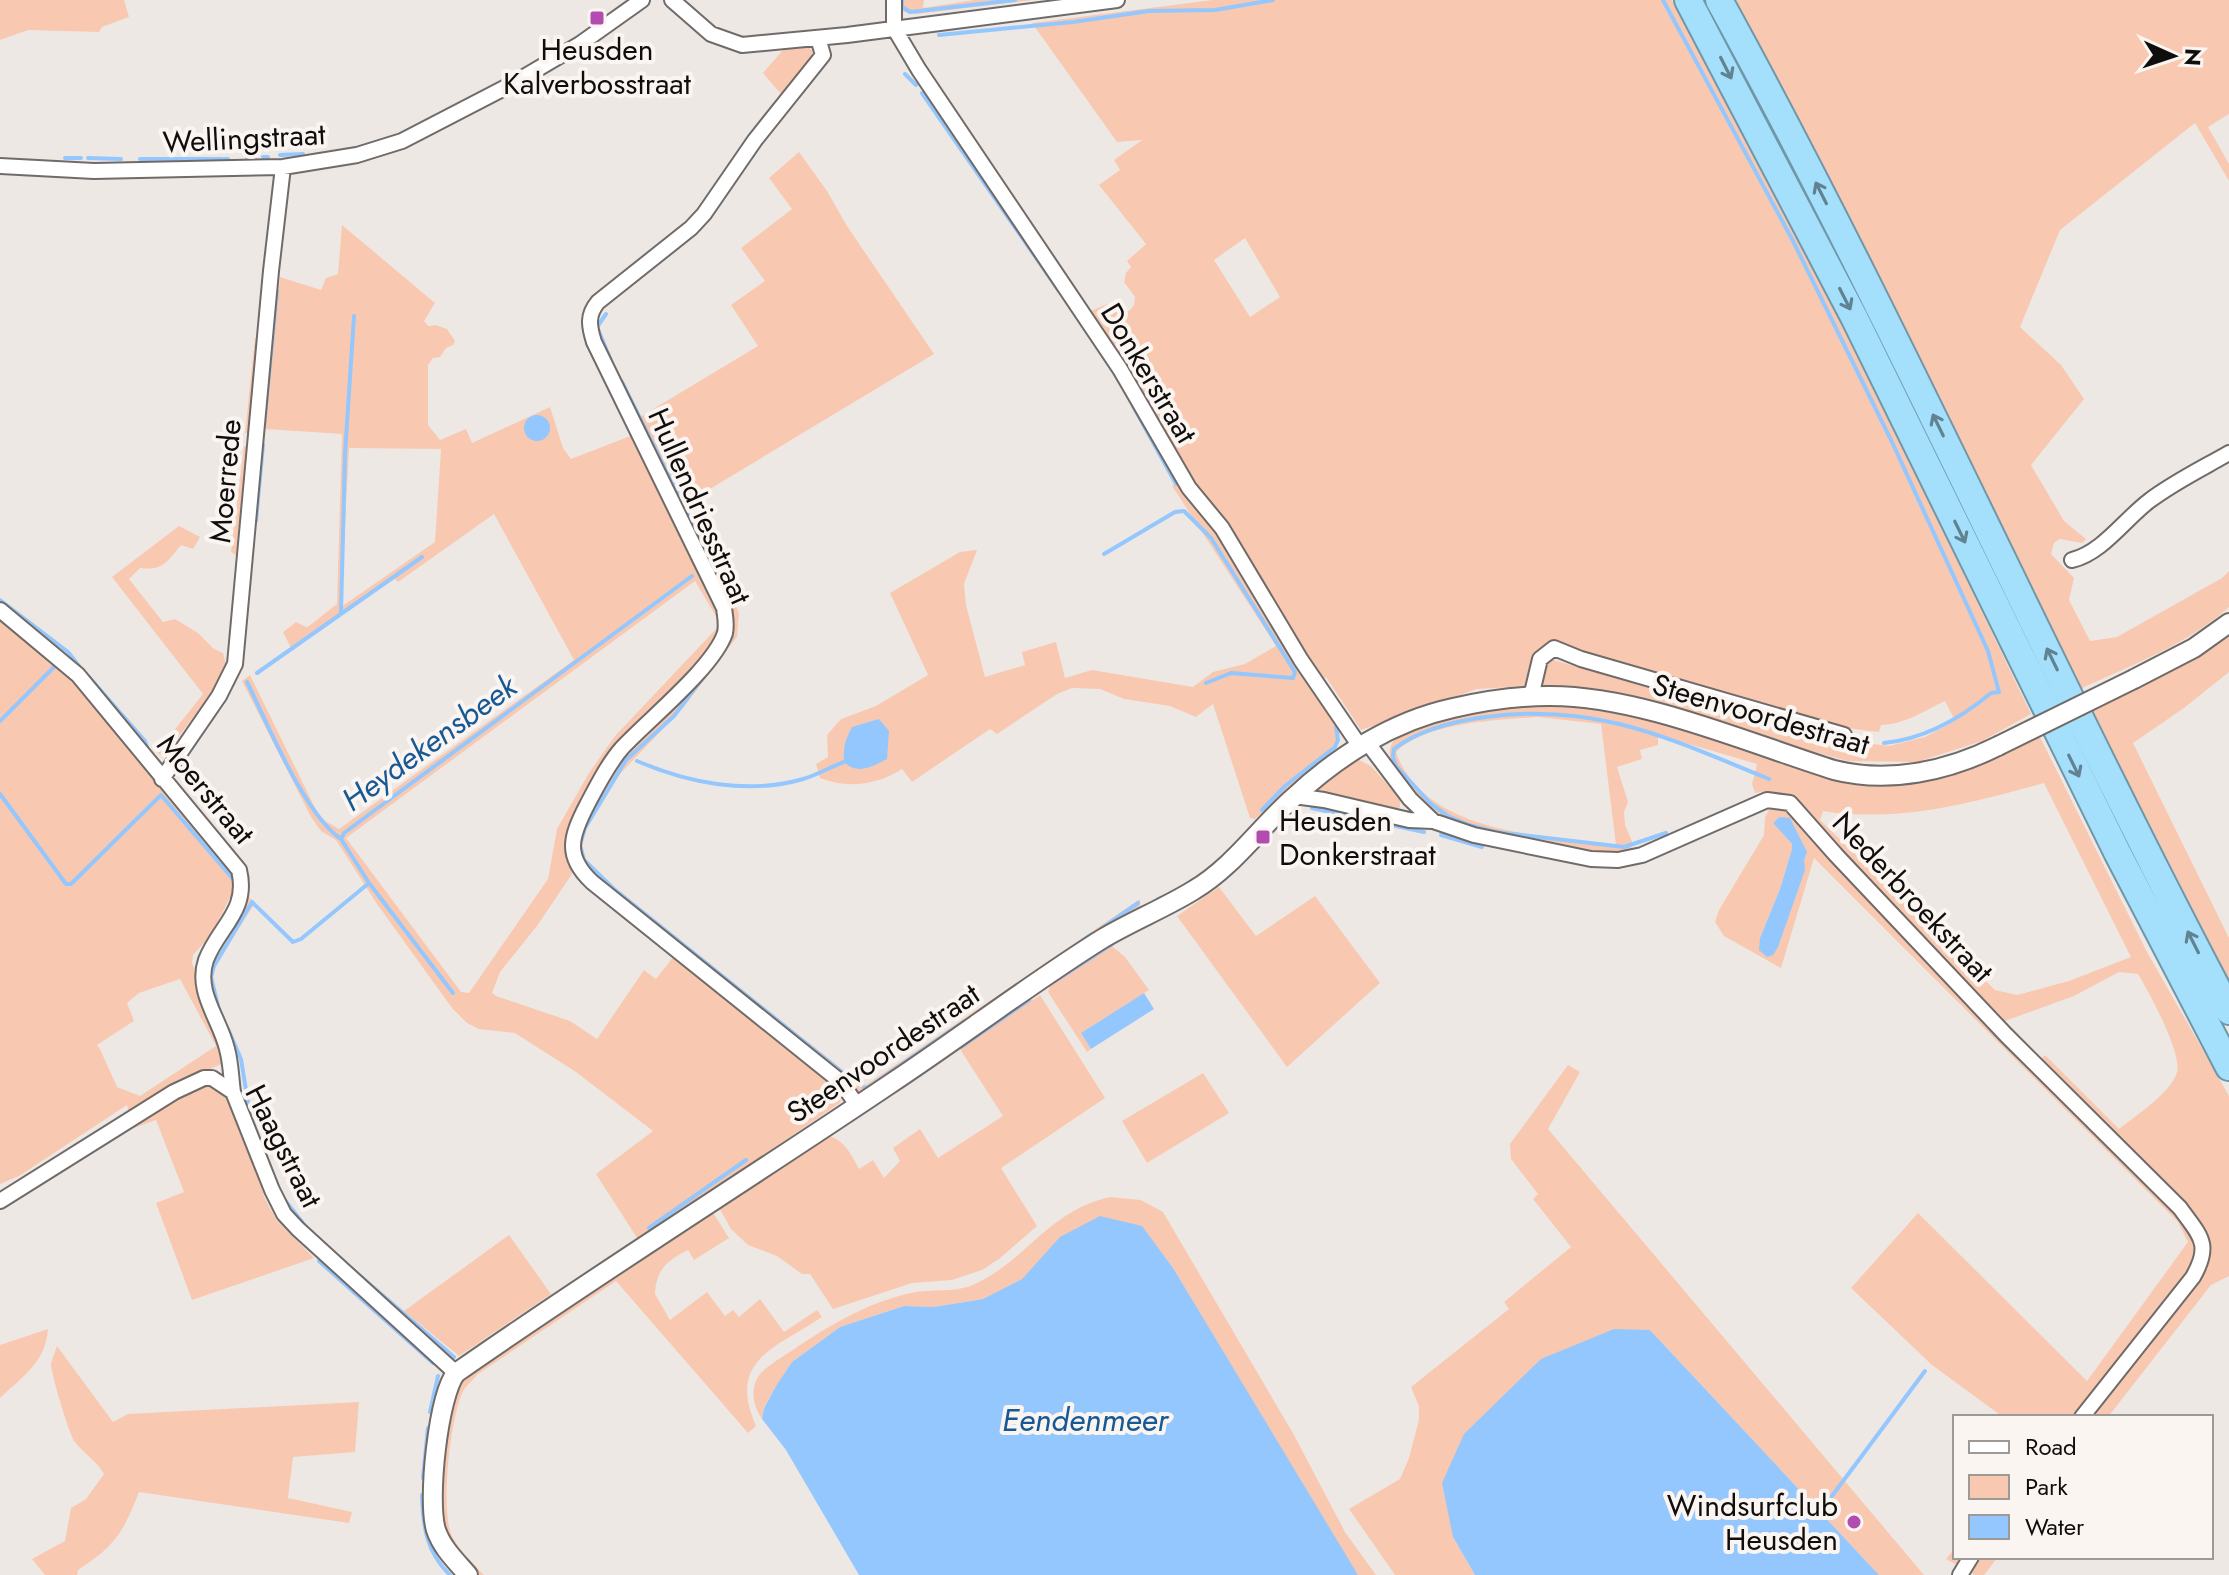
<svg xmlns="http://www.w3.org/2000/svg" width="2229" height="1575" font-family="Jost,sans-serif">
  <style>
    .green { fill: #f8c9b0; fill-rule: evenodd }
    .water { fill: #94c7fd }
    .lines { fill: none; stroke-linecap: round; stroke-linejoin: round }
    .stream { stroke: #94c7fd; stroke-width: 4 }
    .minor-casing { stroke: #706b68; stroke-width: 18 }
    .tertiary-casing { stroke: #706b68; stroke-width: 22 }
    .motorway-casing { stroke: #7096a8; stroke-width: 30 }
    .minor { stroke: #fff; stroke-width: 14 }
    .tertiary { stroke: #fff; stroke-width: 18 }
    .motorway { stroke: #a4e0fb; stroke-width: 26 }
    .tertiary-bridge-casing { stroke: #706b68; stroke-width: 22; stroke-linecap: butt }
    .tertiary-bridge { stroke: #fff; stroke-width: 18 }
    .oneway { stroke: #618290 }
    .poi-dot { fill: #b34cb0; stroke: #fbf5f2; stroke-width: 3 }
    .labels { text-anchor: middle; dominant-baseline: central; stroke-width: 8; stroke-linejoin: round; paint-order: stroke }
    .poi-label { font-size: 30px; fill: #100e0d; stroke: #fbf5f2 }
    .street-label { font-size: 30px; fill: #100e0d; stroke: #fbf5f2 }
    .water-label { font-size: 32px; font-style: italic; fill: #175995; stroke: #fbf5f2 }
  </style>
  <rect width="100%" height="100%" fill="#eee8e5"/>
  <path class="green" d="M0 0H124L129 17 102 27 99 32 28 30 0 40Z
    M900 0H924L923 8 974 0H1033L916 14 901 11Z
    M1213 0H1672C1800 234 1916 474 2031 714L1982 741 1917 762 1848 761 1774 741 1531 686 1477 689 1361 730 1326 677 1313 687 1340 731 1338 744 1255 819 1250 818 1213 704 1196 717 1170 706 1124 699 1100 689 1072 688 1057 694 997 734 990 729 912 782 902 769C877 785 848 789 820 778L816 764 828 757 827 735 841 719 876 706 928 675 890 593 960 552 977 550 964 584 966 605 985 677 1025 665 1022 652 1056 642 1065 678 1092 670 1193 687 1213 672 1245 664 1276 646 1176 492 1172 486 1179 482 1201 493 1139 386 1091 311 1107 304 1114 309 1129 311 1134 305 1135 297 1124 282 1126 273 1131 267 1127 261 1146 244 1099 185 1120 170 1114 160 1142 140 1117 142 1032 23ZM1245 238 1280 297 1250 317 1214 260ZM1576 648C1630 667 1685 684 1741 701 1787 714 1831 728 1879 732L1881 725C1903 725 1926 710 1945 701L1955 721 1925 737 1889 746 1857 742 1822 737 1550 659Z
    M1698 0H1708L1743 65 2027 631 2020 634Z
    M1736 0H2229V114L2208 127 2229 164V181L2195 123 2060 230 2020 327 2061 365 2084 399 2031 465 2064 521 2086 539 2082 543 2060 539 2054 543 2051 554 2074 578 2069 600 2090 641 2117 637 2222 578 2229 571V607C2187 645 2131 665 2080 689 1969 458 1855 227 1736 0Z
    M807 46 812 50 814 58 787 92 781 94 763 73 783 50Z
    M799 152 827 191 847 226 934 354 685 504 733 598 739 614 737 637 683 708 614 780 585 830 582 848 585 861 603 879 857 1081 866 1085 1140 899V911L862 1094 601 885C594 877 581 866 579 856 568 803 693 673 729 632L678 507 684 504 640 417 758 346 731 305 765 281 741 248 792 209 769 178Z
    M342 225 435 303 424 321 428 326 436 325 447 329 455 341 453 345 446 348 440 357 433 358 428 365V425L440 440 466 429 472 443 550 407 563 448 571 459 633 435 717 606 721 630 716 640 604 762 569 827 565 844 572 874 537 926 500 972 492 993 496 996 570 1021 597 1039 644 970 656 979 674 956 837 1086 841 1102 639 1241 596 1174 653 1131 576 1072 515 1033 479 1029 467 1023 452 1008 377 904 336 840 321 831 311 817 242 681 250 675 320 818 339 829 574 660 494 514 398 582 395 579 291 648 283 632 296 622 306 627 309 626 337 604 342 434 265 429 280 277 321 290 326 278 338 274ZM349 448 441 449 435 542 341 607ZM695 581 717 618 716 629 615 736 589 773 557 829 548 879 469 993 461 992 346 838Z
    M255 338 259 339 251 433H245Z
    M244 446 249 447 239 557 231 552Z
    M179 526 200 537 193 549 181 545C167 562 163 571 140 568L129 579 163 622 175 619 198 633 214 649 223 653 226 664 211 694 163 757 157 752 203 694 112 577Z
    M0 619 57 662 79 687 237 883 212 934 193 955 192 963 225 1050 221 1064 183 1081 129 1114 127 1105 19 1176 0 1184ZM180 979 216 1046 140 1096 117 1087 100 1049 97 1045 134 1021 127 1003 139 993Z
    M2229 631V672L2184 708 2133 743 2229 938V980L2091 709 2187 661Z
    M1532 704 1588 706 1660 721 1853 785 1874 784 1999 755 2040 737 2147 952 2229 1096V1276L2211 1285 2108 1417H2003L1932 1365 1851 1288 1918 1213 2087 1381 2188 1242 2178 1222 1814 858 1781 968 1724 936 1715 922 1719 910 1764 835 1765 817 1770 808 1786 809 2034 1067 2045 1055 2119 1129C2135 1116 2171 1093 2177 1072 2182 1053 2149 992 2138 974L2119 972 2074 996 2002 1022 1790 798 1767 791 1755 793 1752 784 1757 764 1658 735V745L1640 750 1642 759 1617 767 1628 802 1624 812 1625 825 1632 841 1631 851C1595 855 1469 834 1439 815 1424 806 1412 789 1401 775 1391 765 1384 750 1396 738 1419 716 1500 708 1532 704ZM1538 717 1601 724 1616 845C1545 836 1424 834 1396 752 1426 722 1498 720 1538 717ZM2044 783 2131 957 2069 981 2017 995 1995 990 1820 820 1823 811C1899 823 1971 803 2044 783ZM1779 817 1790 819 1805 870 1760 938 1780 889 1792 849V844L1773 823Z
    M1357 759 1371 766 1400 799V807L1395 810 1312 789 1347 762Z
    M1219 887 1256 936 1315 896 1380 983 1287 1067 1177 916Z
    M248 896 254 902 253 906 229 944 222 940Z
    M1112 946 1125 957 1149 990 1081 1033 1091 1049 1087 1052 1048 992 1050 986Z
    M1040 995 1105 1098 1001 1168 1037 1226 999 1259 982 1270 952 1280 912 1283 833 1309 810 1274H802L777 1256 748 1245 731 1229 717 1204 822 1135C842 1136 850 1152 859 1169L873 1160 884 1178 900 1161 893 1148 920 1129 938 1158 1003 1116 958 1046 1026 998 1033 1000Z
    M1568 1065 1580 1072 1548 1129 1924 1575H1879L1650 1330 1453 1537 1475 1575H1395L1349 1509 1400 1479 1409 1458 1419 1420V1406L1411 1387 1509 1309 1504 1302 1571 1247 1533 1199 1538 1194 1511 1159 1510 1144Z
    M1203 1073 1229 1113 1147 1163 1122 1121Z
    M207 1083 220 1088 233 1103 265 1199 277 1221 314 1258 192 1300 156 1203 184 1192 156 1120 131 1129 130 1123 191 1086Z
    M1110 1197 1141 1200 1163 1212 1294 1435 1345 1532 1376 1575H1358L1349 1564 1173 1268 1141 1226 1060 1238 1022 1279 983 1299 934 1307 904 1306 840 1327 792 1362 776 1386 764 1407 762 1419C754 1407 750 1393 757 1379 762 1369 776 1361 785 1355 824 1329 864 1303 911 1293 933 1288 956 1294 977 1283 1027 1259 1050 1210 1110 1197Z
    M710 1208 729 1238 694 1260 688 1250C668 1260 656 1269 655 1294L670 1320 707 1292 725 1316 733 1310 739 1317 760 1299 784 1332 817 1310 822 1317C774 1349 727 1360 756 1426L748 1433 616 1281 478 1374C474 1379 469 1383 465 1388 450 1411 440 1512 452 1536 460 1551 472 1563 484 1575H477L447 1537 441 1520 440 1483 450 1404 463 1378Z
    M509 1235 551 1294 459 1356 404 1311Z
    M48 1329C46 1362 22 1377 0 1398V1345Z
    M57 1346 113 1422 128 1414 359 1402 355 1452 293 1457 288 1498 352 1512 349 1523 139 1492C123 1533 115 1546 78 1570L77 1575H45L32 1559 65 1541 71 1508 86 1499 104 1474C95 1459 84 1454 75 1442 69 1434 51 1373 51 1364 52 1358 55 1352 57 1346Z
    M1955 1548V1557H1998L1984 1575H1975L1946 1559Z"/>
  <path class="water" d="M524 428a13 13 0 1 1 26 0a13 13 0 1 1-26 0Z
    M879 719 889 731 887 759C872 767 857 775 844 762 843 748 845 740 852 727Z
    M1779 817 1790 818 1807 852 1804 860 1805 870 1778 947 1773 955 1767 957 1759 950 1760 938 1780 889 1792 849V844L1773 823Z
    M1144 993 1154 1009 1091 1049 1081 1033Z
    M1100 1216 1142 1226 1173 1268 1358 1575H859L786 1450 762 1419 764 1408 776 1386 792 1362 840 1327 904 1306 934 1307 983 1299 1022 1279 1060 1237Z
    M1614 1329 1650 1330 1879 1575H1475L1453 1537 1442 1483 1464 1434 1541 1359Z"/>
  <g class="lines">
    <path class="stream" d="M1663 0 1793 241 1892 442 1988 651 1999 692 1991 693C1961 718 1924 739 1884 743
      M902 1V7L910 12 1015 0
      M939 35 1073 22 1149 11 1215 10 1273 0
      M905 74 916 85
      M922 93 1059 291
      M280 155 303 154
      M263 157H268
      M65 158H81
      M88 158 121 159
      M140 159H228
      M247 159H255
      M1067 302 1117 377
      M606 314 597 327 612 363
      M622 382 712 563
      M1133 406 1176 484
      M264 426 277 291
      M256 521 263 445
      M1104 554 1175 512 1184 511 1211 538 1295 672 1293 678 1231 673 1206 683
      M0 600 68 652 83 671
      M341 614 345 454 354 316
      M726 646 732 637
      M707 672 674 716 626 760 585 828 580 845 584 860 614 889 853 1081
      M257 673 422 557
      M89 677 145 741 147 747
      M247 682C267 723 305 815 341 839
      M0 721 56 665
      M637 761C688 783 748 795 803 779 817 775 830 767 844 762
      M0 794 66 884H71L161 795 233 879
      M1312 808 1424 832
      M1262 810 1285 786 1335 747 1338 740 1336 727
      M1666 833 1624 847 1496 832 1469 825 1448 816 1431 804 1396 766 1393 757 1394 749C1419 730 1455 721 1486 717 1597 702 1670 739 1769 779
      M1441 835 1482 847
      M369 883 453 993
      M1158 899 1174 892
      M1101 929 1138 903
      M1078 944 1092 934
      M1055 981 1112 944
      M219 1010 211 977 214 966 252 902 293 942 301 939 369 883 341 839 344 833 692 576
      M228 1029 241 1059 250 1115 274 1177
      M961 1047 1029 1000
      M864 1088 869 1087 965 1021
      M284 1199 306 1227
      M649 1228 746 1160
      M319 1261 433 1363
      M351 1268 454 1357
      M430 1412 438 1376
      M423 1478 428 1428
      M422 1495C423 1526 426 1552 450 1575
      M1817 1512 1829 1500 1925 1371"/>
    <defs>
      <path id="minor" d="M672 0 711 34 742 45 847 35 1117 0
        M894 0V28L919 70 1120 369 1189 488 1222 528 1301 660 1359 745
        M818 38 823 55 755 140 704 214 691 228 598 302C587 315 589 326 594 342L724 608C725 616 727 624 725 633 714 667 648 720 622 748 608 764 597 786 587 805 571 836 564 856 592 882L841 1082 857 1105
        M0 166 94 171 283 167 357 155 402 141 512 84 580 44 642 0
        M2072 560C2102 553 2125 519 2149 501 2174 482 2203 468 2229 453
        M0 610 78 675 239 870C249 911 219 926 206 960 195 992 220 1019 227 1049 231 1063 231 1078 233 1092
        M1531 697 1540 659 1554 648 1581 659 1844 735
        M1367 742 1410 799 1433 821
        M162 779 219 696 235 664 271 271 283 167
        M1294 796 1324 800 1409 820 1433 821 1474 835 1591 859 1618 860 1642 855 1767 800 1790 803 1836 855 2006 1035 2180 1208C2200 1236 2212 1244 2193 1277L2082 1417
        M0 1201 174 1092 204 1078H212L233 1092 272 1190 284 1214 298 1229 456 1373
        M1960 1575 1971 1557"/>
      <path id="tertiary" d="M2134 679 2194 648 2229 623
        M468 1575C456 1561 442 1548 436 1530 427 1501 438 1396 456 1373 599 1273 746 1181 890 1084 961 1037 1030 984 1102 939 1132 921 1165 908 1194 890 1233 867 1260 827 1294 797 1338 756 1393 721 1453 708 1483 701 1516 696 1548 696 1638 695 1748 743 1834 770 1889 784 1948 771 1998 746"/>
      <path id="motorway" d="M1688 0 1854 317 2117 852 2229 1067
        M1719 0C1901 331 2052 677 2229 1011"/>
    </defs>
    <use href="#minor" class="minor-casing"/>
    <use href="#tertiary" class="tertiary-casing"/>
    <use href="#motorway" class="motorway-casing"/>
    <use href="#minor" class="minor"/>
    <use href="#tertiary" class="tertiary"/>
    <use href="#motorway" class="motorway"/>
    <defs>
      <path id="tertiary-bridge" d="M1998 746 2134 679"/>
    </defs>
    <use href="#tertiary-bridge" class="tertiary-bridge-casing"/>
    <use href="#tertiary-bridge" class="tertiary-bridge"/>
  </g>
  <defs><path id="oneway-shaft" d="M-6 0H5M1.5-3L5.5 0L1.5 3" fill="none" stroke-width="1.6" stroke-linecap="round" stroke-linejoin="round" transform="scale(2)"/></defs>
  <g class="oneway">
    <use href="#oneway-shaft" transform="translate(1726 68) rotate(63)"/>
    <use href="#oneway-shaft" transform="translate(1821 193) rotate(-117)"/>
    <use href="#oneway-shaft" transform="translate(1845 299) rotate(63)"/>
    <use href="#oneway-shaft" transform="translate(1938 425) rotate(-116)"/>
    <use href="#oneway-shaft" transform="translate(1960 532) rotate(64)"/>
    <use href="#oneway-shaft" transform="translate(2052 659) rotate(-116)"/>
    <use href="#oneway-shaft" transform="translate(2074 766) rotate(64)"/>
    <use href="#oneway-shaft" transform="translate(2193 942) rotate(-117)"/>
  </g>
  <g class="poi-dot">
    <rect x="589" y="10" width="16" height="16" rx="4"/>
    <rect x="1255" y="829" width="16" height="16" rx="4"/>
    <circle cx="1854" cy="1522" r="8"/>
  </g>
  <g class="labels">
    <g class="poi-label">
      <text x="597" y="49">Heusden<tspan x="597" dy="34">Kalverbosstraat</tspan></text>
      <text x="1279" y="820" text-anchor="start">Heusden<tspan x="1279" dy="34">Donkerstraat</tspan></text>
      <text x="1838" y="1505" text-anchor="end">Windsurfclub<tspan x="1838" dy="34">Heusden</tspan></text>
    </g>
    <g class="street-label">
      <text transform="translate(244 138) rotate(-3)">Wellingstraat</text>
      <text transform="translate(1149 373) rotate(59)">Donkerstraat</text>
      <text transform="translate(225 481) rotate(-85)">Moerrede</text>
      <text transform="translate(700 506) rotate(66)">Hullendriesstraat</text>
      <text transform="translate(1761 714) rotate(16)">Steenvoordestraat</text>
      <text transform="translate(206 789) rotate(50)">Moerstraat</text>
      <text transform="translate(1913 897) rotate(47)">Nederbroekstraat</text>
      <text transform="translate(883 1053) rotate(-34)">Steenvoordestraat</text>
      <text transform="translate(284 1146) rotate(63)">Haagstraat</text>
    </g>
    <g class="water-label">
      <text transform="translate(429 743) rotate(-36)">Heydekensbeek</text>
      <text x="1085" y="1420">Eendenmeer</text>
    </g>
  </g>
  <rect x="1953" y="1415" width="260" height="144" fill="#fbf5f2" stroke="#9d9996" stroke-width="2"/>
  <rect x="1969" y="1441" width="40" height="12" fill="#ffffff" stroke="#9d9996" stroke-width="2"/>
  <text x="2025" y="1455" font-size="24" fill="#100e0d">Road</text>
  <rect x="1969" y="1475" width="40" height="24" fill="#f8c9b0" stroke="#9d9996" stroke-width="2"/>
  <text x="2025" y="1495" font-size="24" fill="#100e0d">Park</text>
  <rect x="1969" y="1515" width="40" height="24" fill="#94c7fd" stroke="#9d9996" stroke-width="2"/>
  <text x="2025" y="1535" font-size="24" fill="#100e0d">Water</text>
  <g transform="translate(2173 56) rotate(93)" stroke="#fbf5f2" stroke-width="6" paint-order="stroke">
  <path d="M0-6L14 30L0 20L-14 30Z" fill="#100e0d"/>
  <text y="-12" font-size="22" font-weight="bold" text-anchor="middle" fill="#100e0d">N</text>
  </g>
</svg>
